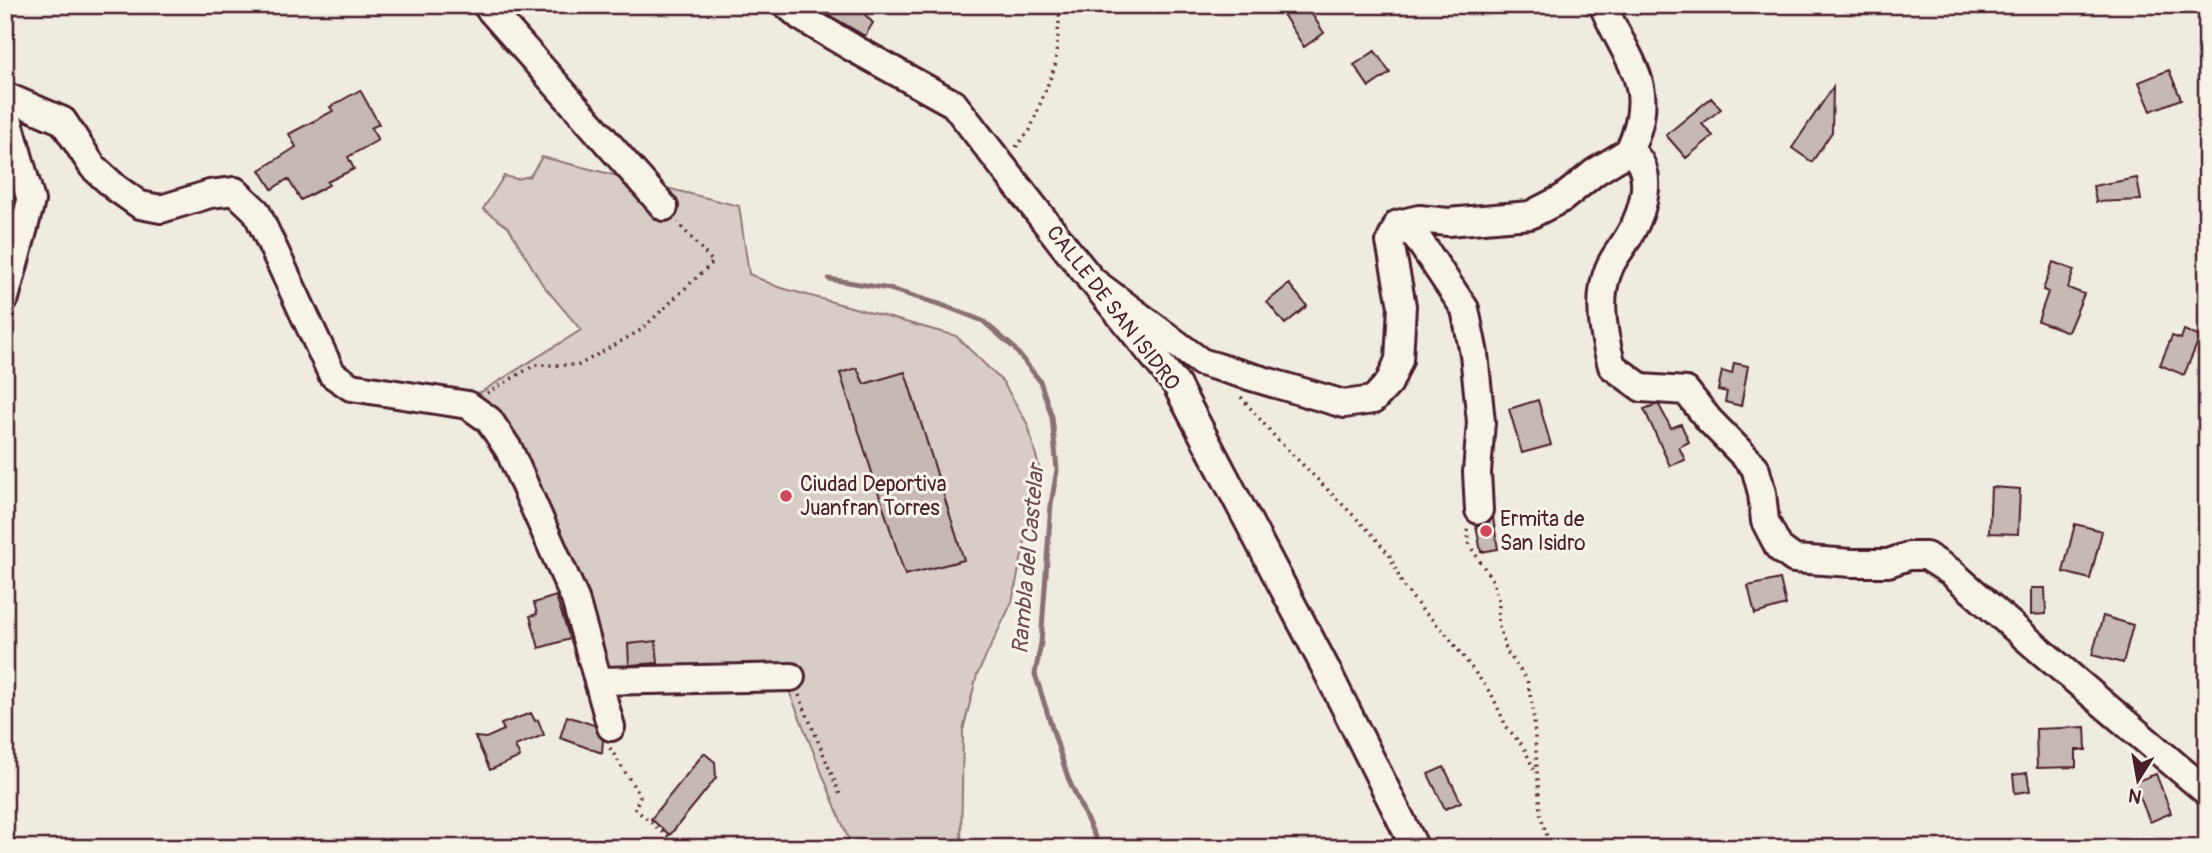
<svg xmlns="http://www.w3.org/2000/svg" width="2212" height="853" font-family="Pangolin,sans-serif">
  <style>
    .green { fill: #d8cdc6; stroke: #917678; stroke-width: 2 }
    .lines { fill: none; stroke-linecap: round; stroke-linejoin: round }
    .stream { stroke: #8b6f72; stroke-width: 5 }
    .building { fill: #c6b8b3; stroke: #4a1f2b; stroke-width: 2 }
    .minor-casing { stroke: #4a1f2b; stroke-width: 32 }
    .path { stroke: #4a1f2b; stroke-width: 3.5; stroke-dasharray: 2 5; stroke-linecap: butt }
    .minor { stroke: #f7f3e8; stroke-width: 26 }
    .poi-dot { fill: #d1495b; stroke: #f7f3e8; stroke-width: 2.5 }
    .labels { text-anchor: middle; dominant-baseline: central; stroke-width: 6; stroke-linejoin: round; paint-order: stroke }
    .street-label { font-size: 21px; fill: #4a1f2b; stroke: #f7f3e8 }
    .poi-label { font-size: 21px; fill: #4a1f2b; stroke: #f7f3e8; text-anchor: start }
    .water-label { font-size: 23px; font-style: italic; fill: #704e55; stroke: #f7f3e8 }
  </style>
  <rect width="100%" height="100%" fill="#f0ebe0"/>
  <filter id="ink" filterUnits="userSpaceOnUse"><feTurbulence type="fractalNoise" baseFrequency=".0143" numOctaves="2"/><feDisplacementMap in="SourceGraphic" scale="14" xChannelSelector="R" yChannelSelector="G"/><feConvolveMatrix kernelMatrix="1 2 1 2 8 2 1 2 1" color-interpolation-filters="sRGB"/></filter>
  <g filter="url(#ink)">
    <path class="green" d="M542 157 739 206 749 274 778 287 956 336 1003 382 1028 425 1040 471 1012 602 977 675 963 730 961 848H852L781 671 611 677 532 484 456 399 481 392 581 330 542 284 509 228 483 209 504 176 517 179 530 176Z"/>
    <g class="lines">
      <path class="stream" d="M829 279 890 289 942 305 983 321 1013 347 1040 381 1052 417 1057 470 1051 504 1041 643 1035 674 1068 778 1100 848"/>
    </g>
    <path class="building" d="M812 5H856L873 23 865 36Z
      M1290 5H1306L1324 33 1304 47 1281 11Z
      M1375 51 1390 73 1369 87 1354 65Z
      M2169 70 2181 99 2151 111 2139 82Z
      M1833 87 1832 132 1812 162 1792 148Z
      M360 90 379 124 371 128 378 140 348 157 354 169 327 182 329 185 301 200 288 179 272 189 260 170 296 147 289 134 333 111 330 107Z
      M1711 98 1721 109 1702 124 1713 136 1686 158 1666 135Z
      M2137 178 2141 200 2096 202 2093 186Z
      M2053 262 2074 270 2068 288 2084 294 2068 332 2038 321 2048 292 2043 290Z
      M1289 284 1307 306 1285 324 1267 302Z
      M2184 330 2200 337 2184 375 2160 365 2172 336 2181 339Z
      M1734 363 1748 366 1741 406 1725 402 1727 392 1718 390 1722 371 1732 374Z
      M857 368 864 384 905 372 964 560 905 575 840 373Z
      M1538 400 1551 445 1522 453 1509 409Z
      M1655 405H1659L1671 428 1681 424 1689 442 1679 447 1685 460 1670 466 1644 409Z
      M1991 487 2020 489 2018 534 1989 533Z
      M1493 518 1498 549 1481 552 1476 525 1487 523Z
      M2075 524 2102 531 2090 579 2063 572Z
      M1780 579 1786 605 1755 614 1748 586Z
      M2031 588H2045L2046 614 2031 615Z
      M556 596 570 639 539 648 530 616 537 614 534 603Z
      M2103 616 2133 625 2123 663 2092 655Z
      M656 641 658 663 629 665 628 644Z
      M531 713 535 721 538 720 544 735 515 746 520 757 490 770 475 737 486 738 504 730 501 724Z
      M567 716 594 725 603 740 602 753 560 738Z
      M2085 727 2086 750H2076V767L2037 768 2036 729Z
      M704 753 715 762 716 778 670 835 651 819Z
      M1444 767 1461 802 1445 809 1428 774Z
      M2027 773 2030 791 2015 793 2013 775Z
      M2156 774 2171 813 2150 822 2134 782Z"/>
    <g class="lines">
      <defs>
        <path id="minor" d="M486 5 664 207
          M787 5 801 17 853 48 954 104 1068 251 1176 384 1325 667 1415 848
          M1603 5C1627 63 1660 85 1629 151
          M5 96 63 121 93 167 116 188 140 205 161 209 210 194 235 191 256 211 332 374 351 387 468 405 489 420 509 450 575 599 611 727
          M5 108 31 201 5 298
          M1398 224 1416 236 1465 309 1474 354 1481 422 1477 472 1479 510
          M1090 279 1201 362 1344 404 1373 400 1389 383 1399 360 1402 306 1390 242 1398 224 1419 219 1448 222 1530 215 1563 198 1595 172 1629 151C1656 168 1644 210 1630 234 1624 246 1612 258 1608 271 1597 299 1604 338 1612 366L1642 388 1686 391 1709 420 1755 467 1762 493 1765 521 1779 548 1794 559 1852 563H1888L1909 556H1926L1951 572 2035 646 2207 792
          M598 681 791 677"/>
      </defs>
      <use href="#minor" class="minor-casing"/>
      <path class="path" d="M1016 147 1030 130 1055 66 1060 12 1064 5
        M487 393 535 365H579L641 330 713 262 678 223
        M1241 397 1276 438 1373 535 1390 556 1403 586 1423 611 1444 631 1492 695 1506 726 1524 748 1535 772
        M1467 529 1470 546 1493 581 1499 603 1498 623 1507 652 1527 680 1533 709 1540 812 1550 848
        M799 695 841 797
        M610 748 640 796 635 809 681 848"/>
      <use href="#minor" class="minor"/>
    </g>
  </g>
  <g class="poi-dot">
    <circle cx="786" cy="496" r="7"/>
    <circle cx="1486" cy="531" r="7"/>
  </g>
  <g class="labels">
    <g class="street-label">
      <text transform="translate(1113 308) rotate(52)">CALLE DE SAN ISIDRO</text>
    </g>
    <g class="poi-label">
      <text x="800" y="484">Ciudad Deportiva<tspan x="800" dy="24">Juanfran Torres</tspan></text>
      <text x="1500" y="519">Ermita de<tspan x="1500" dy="24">San Isidro</tspan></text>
    </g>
    <g class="water-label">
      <text transform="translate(1028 559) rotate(-85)">Rambla del Castelar</text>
    </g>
  </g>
  <rect width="2212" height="853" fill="none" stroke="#f7f3e8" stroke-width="28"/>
  <rect x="14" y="14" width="2184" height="825" fill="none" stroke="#4a1f2b" stroke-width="2.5" filter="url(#ink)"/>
  <g transform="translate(2138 780) rotate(191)" stroke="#f7f3e8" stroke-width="5" paint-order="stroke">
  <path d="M0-5L12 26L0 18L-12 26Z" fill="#4a1f2b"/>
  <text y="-10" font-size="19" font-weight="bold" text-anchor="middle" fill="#4a1f2b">N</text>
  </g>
</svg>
